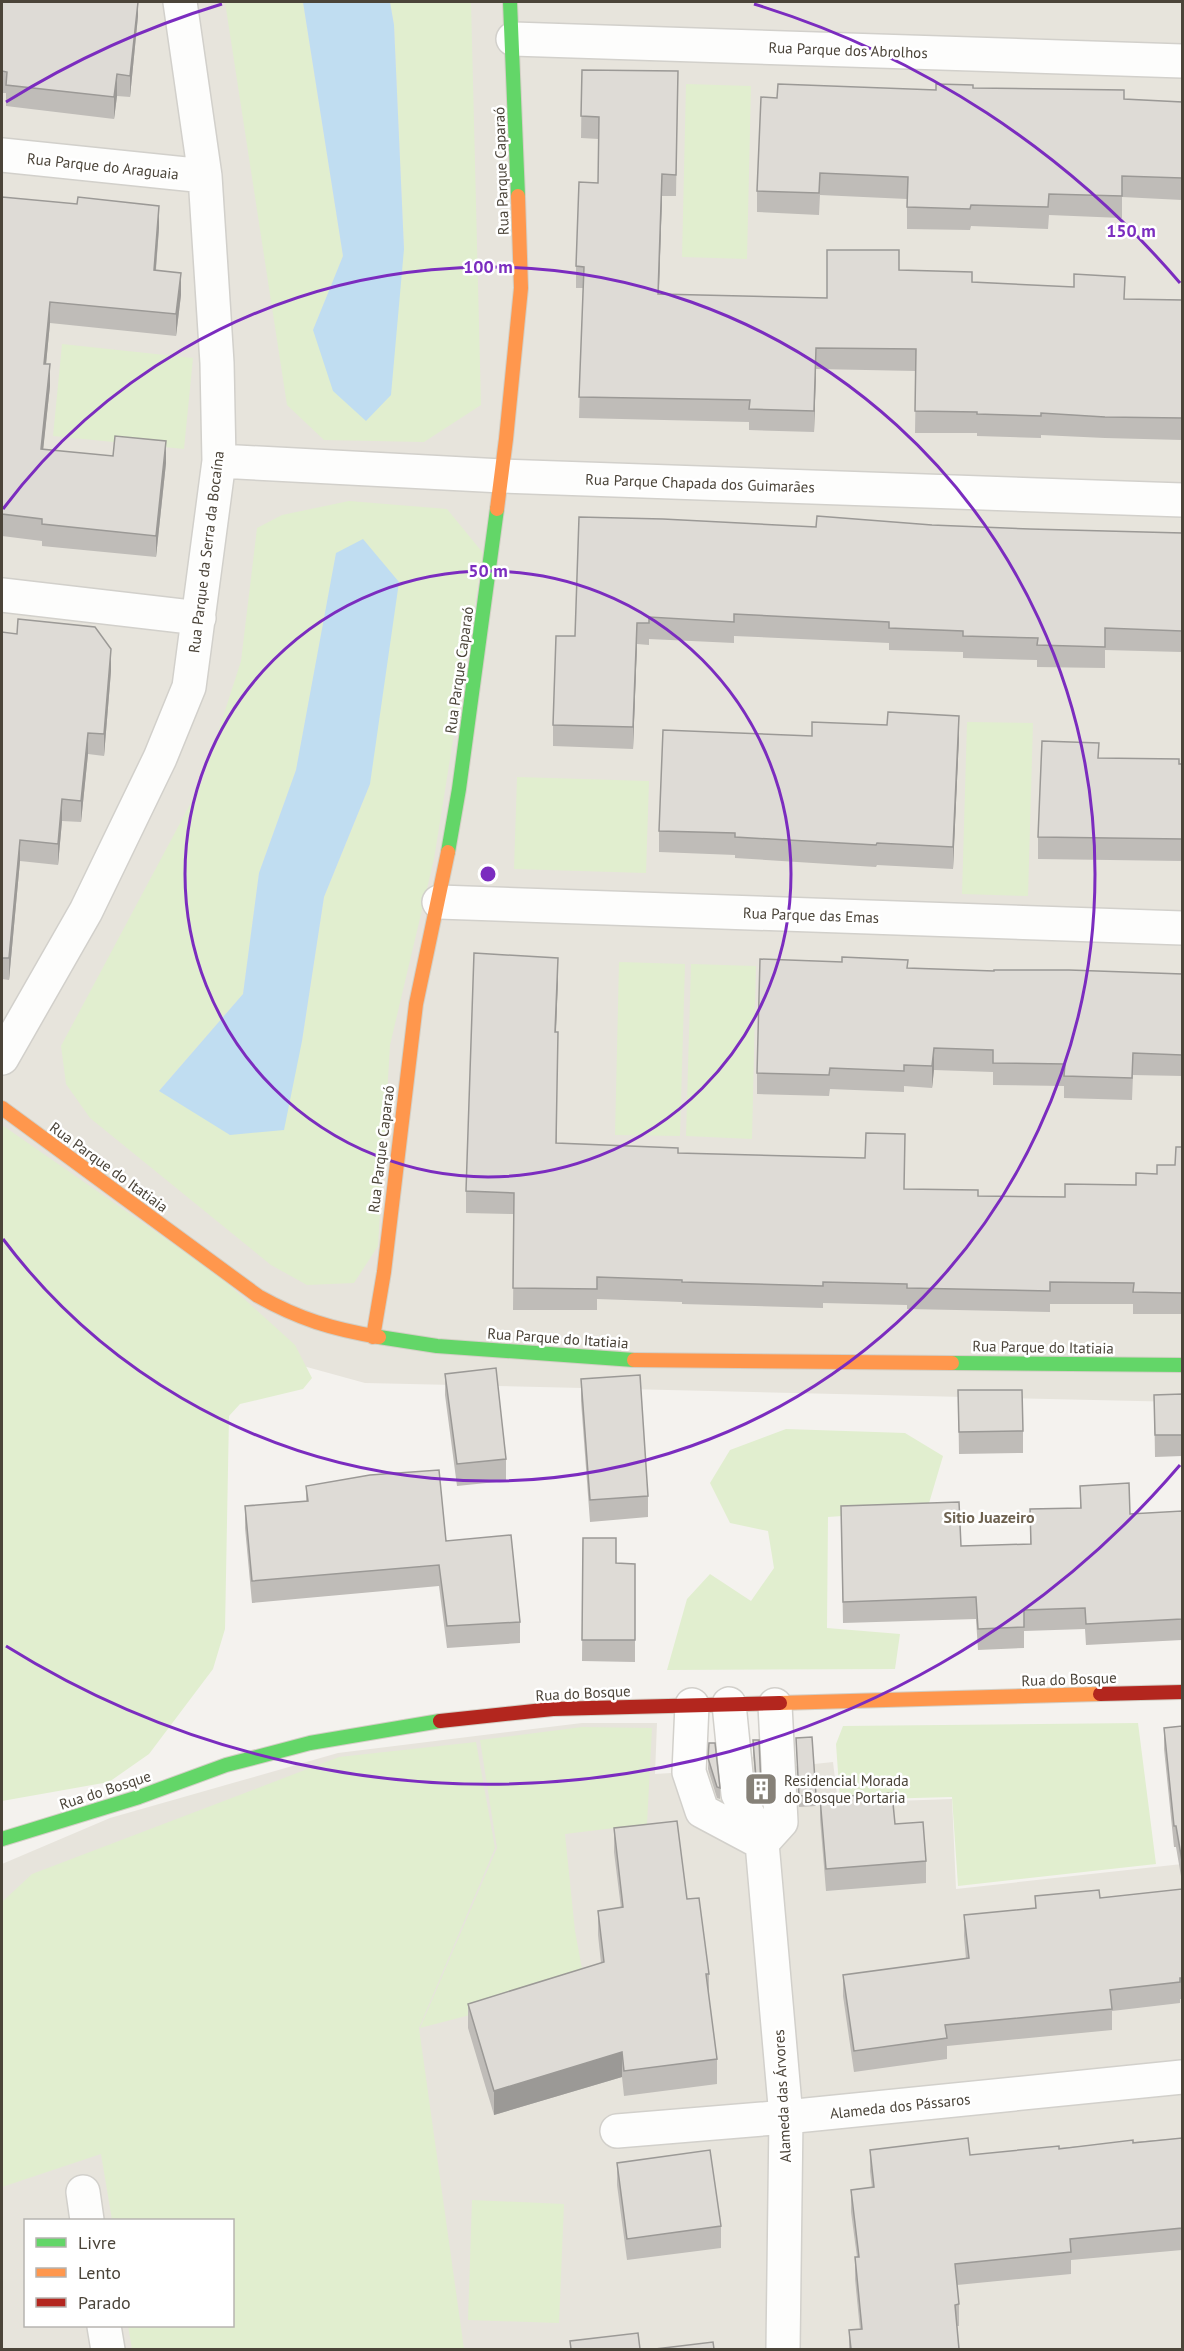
<svg xmlns="http://www.w3.org/2000/svg" width="1184" height="2351" font-family="'PT Sans',sans-serif">
  <style>
    .residential { fill: #e7e4dc; fill-rule: evenodd }
    .green { fill: #e1eecf; fill-rule: evenodd }
    .water { fill: #c0ddf1 }
    .lines { fill: none; stroke-linecap: round; stroke-linejoin: round }
    .street-casing { stroke: #d2d0cb; stroke-width: 36 }
    .fast-casing { stroke: #d3cfc5; stroke-width: 16 }
    .slow-casing { stroke: #d3cfc5; stroke-width: 16 }
    .jam-casing { stroke: #d3cfc5; stroke-width: 16 }
    .street { stroke: #fdfdfc; stroke-width: 33 }
    .fast { stroke: #63d668; stroke-width: 14 }
    .slow { stroke: #ff974d; stroke-width: 14 }
    .jam { stroke: #b3261e; stroke-width: 14 }
    .wall { fill: #bfbcb8 }
    .shaded-wall { fill: #9b9996 }
    .building { fill: #dedbd6; stroke: #9b9996; stroke-width: 1.5 }
    .ring { fill: none; stroke: #7b2cbf; stroke-width: 3 }
    .labels { text-anchor: middle; dominant-baseline: central; stroke-width: 5; stroke-linejoin: round; paint-order: stroke }
    .street-label { font-size: 15px; fill: #4b4439; stroke: #fff }
    .poi-label { font-size: 15px; fill: #4b4439; stroke: #fff; text-anchor: start }
    .neighbourhood-label { font-size: 16px; font-weight: bold; fill: #6e6250; stroke: #fff }
    .centre { fill: #7b2cbf; stroke: #fff; stroke-width: 3 }
    .ring-label { font-size: 18px; text-anchor: middle; font-weight: bold; fill: #7b2cbf; stroke: #fff; stroke-width: 5; stroke-linejoin: round; paint-order: stroke }
  </style>
  <rect width="100%" height="100%" fill="#f4f2ee"/>
  <path class="residential" d="M2 2H1182V1402L365 1383 2 1283Z
    M582 1723H657L655 1774 750 1768V1757L766 1756 768 1769 833 1762 838 1803 952 1799 956 1889 1182 1864V2349L2 2350V1864L110 1818 338 1753ZM26 2220H232V2326H26Z"/>
  <path class="green" d="M225 2H303L343 256 313 330 404 249 394 25 390 2H471L481 405 424 442 324 440 287 405Z
    M686 84 751 86 747 259 682 257Z
    M62 344 193 358 184 449 53 436Z
    M349 501 447 509 483 553 434 859 390 1045 378 1246 354 1283 307 1285 271 1265 90 1118 66 1084 61 1046 202 782 241 661 257 528 282 515ZM336 554 370 784 324 897 302 1041 159 1091 243 994 259 873 296 770Z
    M967 722 1033 723 1028 896 962 894Z
    M517 777 649 781 646 873 514 869Z
    M619 962 685 964 680 1136 615 1135Z
    M691 964 756 966 752 1139 686 1136Z
    M2 1125 218 1275 295 1345 312 1378 303 1389 240 1404 229 1416 225 1629 213 1669 149 1754 109 1782 2 1801Z
    M786 1429 905 1433 943 1456 927 1510 828 1517 827 1628 900 1634 895 1669 667 1670 687 1599 710 1574 751 1601 774 1568 768 1531 730 1523 710 1483 730 1450Z
    M1138 1723 1156 1864 958 1886 952 1797 840 1800 836 1744 843 1726Z
    M582 1727 652 1728 647 1824 565 1834 575 1931 585 1985 420 2028 497 1848 480 1740Z
    M476 1742 495 1848 419 2028 464 2349H132L128 2326H232V2220H112L101 2154 2 2187V1902L32 1874 339 1757Z
    M472 2200 564 2204 559 2323 468 2320Z"/>
  <path class="water" d="M303 2H390L394 25 404 249 391 395 366 421 333 391 313 330 343 256Z
    M363 539 399 582 370 784 324 897 302 1041 284 1130 230 1135 159 1091 243 994 259 873 296 770 336 553Z"/>
  <g class="lines">
    <defs>
      <path id="street" d="M513 39 1182 61
        M2 155 205 176
        M219 461 502 476 1182 500
        M2 595 199 618
        M439 902 1182 928
        M2 1058 86 911 160 758 189 687 219 461 217 363 205 176 180 2
        M729 1704 738 1794 762 1843 786 2117 783 2350
        M692 1705 689 1772 702 1811 762 1843
        M762 1843 781 1822 775 1705
        M617 2131 786 2117 1182 2077
        M83 2192 87 2220
        M104 2326 108 2350"/>
      <path id="fast" d="M510 2 518 196
        M448 852 459 789 497 509
        M379 1337 437 1346 634 1360
        M952 1363 1182 1365
        M2 1839 139 1797 226 1765 310 1743 440 1721"/>
      <path id="slow" d="M497 509 506 439 521 288 518 196
        M2 1108 258 1296C299 1319 332 1329 379 1337
        M373 1337 384 1272 416 1004 448 852
        M634 1360 952 1363
        M780 1703 1100 1694"/>
      <path id="jam" d="M1100 1694 1182 1692
        M440 1721 553 1709 780 1703"/>
    </defs>
    <use href="#street" class="street-casing"/>
    <use href="#fast" class="fast-casing"/>
    <use href="#slow" class="slow-casing"/>
    <use href="#jam" class="jam-casing"/>
    <use href="#street" class="street"/>
    <use href="#fast" class="fast"/>
    <use href="#slow" class="slow"/>
    <use href="#jam" class="jam"/>
  </g>
  <path class="wall" d="M2 2H138V16L130 97 117 96 114 119 6 106V93H2Z
    M582 70 678 71 676 196H662L659 294 827 298 899 270 972 282 1125 299 1182 300V440L1105 438 1041 435V438L977 436V433H915L916 371 816 369 814 432 749 430V422L579 418 583 288H576V266L598 183 599 139 581 138Z
    M973 88 1124 99 1182 102V200L1122 197V218L1049 215 1048 229 971 226 970 230 907 229V199L820 195 819 215 757 212V191L777 98Z
    M2 197 159 228 156 270 181 295 176 336 50 323 46 364 50 386 43 449 166 463 156 557 42 546V541L2 536Z
    M932 525 1030 529 1182 533V652L1105 650V668L1037 667V660L963 658V652L889 650V643L734 636V643L649 639V645L637 644 633 749 553 746V725L575 636 816 527Z
    M2 632 111 671 104 756 88 754 81 822 62 821 58 865 20 861 9 980 2 979Z
    M812 736 959 737 953 869 877 865 876 867 735 858V855L659 852V831Z
    M1099 758 1182 764V861L1038 859V837Z
    M908 968 994 971 1182 974V1076L1133 1075 1132 1100 1064 1098V1086L993 1085V1072L934 1070 932 1088 904 1086V1092L830 1089 829 1096 757 1094V1073Z
    M558 979 556 1032 557 1143 678 1153 904 1189 978 1196 1065 1197 1136 1185 1175 1165 1182 1147V1314H1133V1304H1050V1312L907 1309V1305L823 1303V1308L682 1304V1302L597 1299V1310H513L514 1214 466 1213V1191Z
    M445 1374 506 1459V1481L457 1486 445 1395Z
    M581 1379 648 1496V1517L590 1522 581 1401Z
    M958 1390 1023 1431V1453L959 1454Z
    M1182 1394V1456L1155 1457 1154 1395Z
    M306 1486 446 1541 520 1622V1643L447 1648 439 1586 252 1603 245 1528V1506L306 1501Z
    M1080 1486 1130 1514 1182 1511V1640L1086 1645 1085 1629 1024 1631V1648L978 1650 976 1619 843 1623 841 1506 961 1546 1030 1544V1509L1080 1508Z
    M583 1538 616 1563 635 1564V1662L582 1661Z
    M1182 1726V1882L1176 1847H1174L1164 1749V1728Z
    M796 1738 816 1795V1806L799 1807Z
    M753 1740 761 1787V1798L756 1789 753 1752Z
    M709 1743 720 1788V1799L717 1798 708 1769Z
    M820 1798 895 1824 926 1861V1883L826 1891 820 1819Z
    M614 1828 687 1899 709 1974V1998L717 2059V2084L624 2096 622 2077 494 2115 468 2028V2004L601 1963 598 1935V1911L621 1908 614 1852Z
    M1182 1889V1999H1180V2003L1112 2011V2030L947 2046V2059L854 2072 843 1996V1975L966 1959 964 1936V1915L1035 1908V1896L1100 1898Z
    M1182 2138V2250L1071 2260V2274L957 2285 959 2304V2326H957L959 2349H849V2330H860L855 2279V2257H857L851 2212V2190L872 2188 870 2171V2150L970 2155Z
    M617 2163 721 2226V2248L627 2260 617 2185Z"/>
  <path class="shaded-wall" d="M138 2V16L130 97V76Z
    M117 74V96L114 119V97Z
    M662 174V196L658 315V294Z
    M159 206V228L154 291V270Z
    M181 273V295L176 336V314Z
    M50 302V323L44 385V364Z
    M816 348V369L814 432V411Z
    M50 364V386L41 470V449Z
    M166 441V463L156 557V536Z
    M637 623V644L633 749V727Z
    M111 649V671L104 756V734Z
    M959 716V737L953 869V847Z
    M88 733V754L81 822V801Z
    M62 799V821L58 865V844Z
    M20 840V861L9 980V958Z
    M558 958V979L555 1054V1032Z
    M934 1048V1070L932 1088V1066Z
    M622 2052V2077L494 2115V2091Z"/>
  <path class="building" d="M2 2H138L130 76 117 74 114 97 6 85 7 72 2 71Z
    M582 70 678 71 676 175 662 174 658 294 827 298V250H899V270L972 272V282L1074 287V274L1125 277 1124 299 1182 300V418L1105 417 1041 413V416L977 414V412L915 411 916 349 816 348 814 411 749 409 750 400 579 397 584 267 576 266 579 182 598 183 599 117 581 116Z
    M778 84 936 90V84L973 85V88L1124 90V99L1182 102V178L1122 176V196L1049 194 1048 207 971 205 970 209 907 207 908 177 820 173 819 193 757 191 761 97 777 98Z
    M2 197 77 204 78 197 159 206 154 270 181 273 176 314 50 302 44 364H50L41 449 113 456 115 436 166 441 156 536 42 524V519L2 514Z
    M817 516 932 525 1030 529 1182 533V631L1105 628V647L1037 645 1038 638 963 636V631L889 628V622L734 614V622L649 617V623H637L633 727 553 725 556 636H575L579 517 663 519 816 527Z
    M18 619 95 627 111 649 104 734 88 733 81 801 62 799 58 844 20 840 9 958H2V632L17 634Z
    M888 712 959 716 953 847 877 843 876 845 735 837V833L659 831 663 730 812 736V722L887 725Z
    M1042 741 1099 743 1098 758 1179 759V764H1182V839L1038 837Z
    M474 953 558 958 555 1032H558L556 1143 678 1148V1153L865 1158 866 1133 905 1134 904 1189 978 1190V1196L1065 1197V1184L1136 1185V1173L1157 1174V1165H1175L1176 1147H1182V1293L1133 1292 1134 1283 1050 1282V1291L907 1288V1284L823 1282V1286L682 1282V1280L597 1277V1289L513 1288 514 1193 466 1191Z
    M842 957 908 960 907 968 994 971V970H1069L1182 974V1055L1133 1053 1132 1078 1064 1076 1065 1064 993 1063V1050L934 1048 932 1066 904 1065V1071L830 1068 829 1075 757 1073 760 959 842 962Z
    M496 1368 506 1459 457 1464 445 1374Z
    M640 1375 648 1496 590 1500 581 1379Z
    M958 1390H1022L1023 1431 959 1432Z
    M1182 1394V1435H1155L1154 1395Z
    M439 1470 446 1541 511 1535 520 1622 447 1626 439 1565 252 1581 245 1506 308 1501 306 1486 370 1475Z
    M1129 1483 1130 1514 1182 1511V1619L1086 1624 1085 1608 1024 1610V1627L978 1629 976 1597 843 1602 841 1506 959 1502 961 1546 1031 1544 1030 1509 1081 1508 1080 1486Z
    M583 1538H616V1563L635 1564V1640H582Z
    M1182 1726V1861L1176 1826H1174L1164 1728Z
    M812 1737 816 1795 799 1796 796 1738Z
    M753 1740H759L761 1787 756 1778Z
    M709 1743H715L720 1788 717 1787 708 1758Z
    M892 1793 895 1824 923 1822 926 1861 826 1869 820 1798Z
    M677 1821 687 1899 699 1898 709 1974H706L717 2059 624 2071 622 2052 494 2091 468 2004 604 1962 598 1911 623 1907 614 1828Z
    M1182 1889V1978H1180V1982L1110 1990 1112 2009 945 2025 947 2038 854 2051 843 1975 969 1958 964 1915 1036 1908 1035 1896 1099 1890 1100 1898Z
    M968 2138 970 2155 1059 2146V2149L1133 2140V2143L1182 2138V2228L1070 2239 1071 2252 955 2264 959 2304 955 2305 959 2349H851L849 2330 862 2329 855 2257H859L851 2190 874 2187 870 2150Z
    M710 2150 721 2226 627 2239 617 2163Z
    M638 2333 640 2349H571L570 2341Z
    M713 2342 714 2349H655Z"/>
  <g class="ring">
    <circle cx="488" cy="874" r="303"/>
    <path d="M3 509A607 607 0 1 1 3 1239"/>
    <path d="M1180 1465A910 910 0 0 1 6 1646M6 102A910 910 0 0 1 222 4M754 4A910 910 0 0 1 1180 283"/>
  </g>
  <defs>
    <symbol id="building-square" viewBox="-11 -11 22 22"><rect x="-9" y="-9" width="18" height="18" rx="4" fill="#868178" stroke="#fff"/><path d="M-4-6H4V6H1V3H-1V6H-4ZM-2.5-4.3h1.7v1.8h-1.7ZM.8-4.3h1.7v1.8H.8ZM-2.5-1h1.7V.8h-1.7ZM.8-1h1.7V.8H.8Z" fill="#fff"/></symbol>
  </defs>
  <g fill-rule="evenodd">
    <use href="#building-square" x="742" y="1770" width="38" height="38"/>
  </g>
  <g class="labels">
    <g class="street-label">
      <text transform="translate(848 50) rotate(2)">Rua Parque dos Abrolhos</text>
      <text transform="translate(103 166) rotate(6)">Rua Parque do Araguaia</text>
      <text transform="translate(501 171) rotate(-92)">Rua Parque Caparaó</text>
      <text transform="translate(700 483) rotate(2)">Rua Parque Chapada dos Guimarães</text>
      <text transform="translate(206 552) rotate(-83)">Rua Parque da Serra da Bocaína</text>
      <text transform="translate(459 670) rotate(-82)">Rua Parque Caparaó</text>
      <text transform="translate(811 915) rotate(2)">Rua Parque das Emas</text>
      <text transform="translate(381 1149) rotate(-83)">Rua Parque Caparaó</text>
      <text transform="translate(109 1167) rotate(36)">Rua Parque do Itatiaia</text>
      <text transform="translate(558 1338) rotate(4)">Rua Parque do Itatiaia</text>
      <text transform="translate(1043 1347) rotate(1)">Rua Parque do Itatiaia</text>
      <text transform="translate(1069 1679) rotate(-2)">Rua do Bosque</text>
      <text transform="translate(583 1693) rotate(-3)">Rua do Bosque</text>
      <text transform="translate(105 1790) rotate(-18)">Rua do Bosque</text>
      <text transform="translate(782 2096) rotate(-93)">Alameda das Árvores</text>
      <text transform="translate(900 2106) rotate(-6)">Alameda dos Pássaros</text>
    </g>
    <g class="poi-label">
      <text x="784" y="1780">Residencial Morada<tspan x="784" dy="17">do Bosque Portaria</tspan></text>
    </g>
    <g class="neighbourhood-label">
      <text x="989" y="1517">Sitio Juazeiro</text>
    </g>
  </g>
  <circle cx="488" cy="874" r="9" class="centre"/>
  <g class="ring-label">
    <text x="1131" y="237">150 m</text>
    <text x="488" y="273">100 m</text>
    <text x="488" y="577">50 m</text>
  </g>
  <rect width="1184" height="2351" fill="none" stroke="#4b4439" stroke-width="6"/>
  <rect x="24" y="2219" width="210" height="108" fill="#ffffff" stroke="#b7b4b0" stroke-width="1.5"/>
  <rect x="36" y="2238" width="30" height="9" fill="#63d668" stroke="#b7b4b0" stroke-width="1.5"/>
  <text x="78" y="2249" font-size="18" fill="#4b4439">Livre</text>
  <rect x="36" y="2268" width="30" height="9" fill="#ff974d" stroke="#b7b4b0" stroke-width="1.5"/>
  <text x="78" y="2279" font-size="18" fill="#4b4439">Lento</text>
  <rect x="36" y="2298" width="30" height="9" fill="#b3261e" stroke="#b7b4b0" stroke-width="1.5"/>
  <text x="78" y="2309" font-size="18" fill="#4b4439">Parado</text>
</svg>
